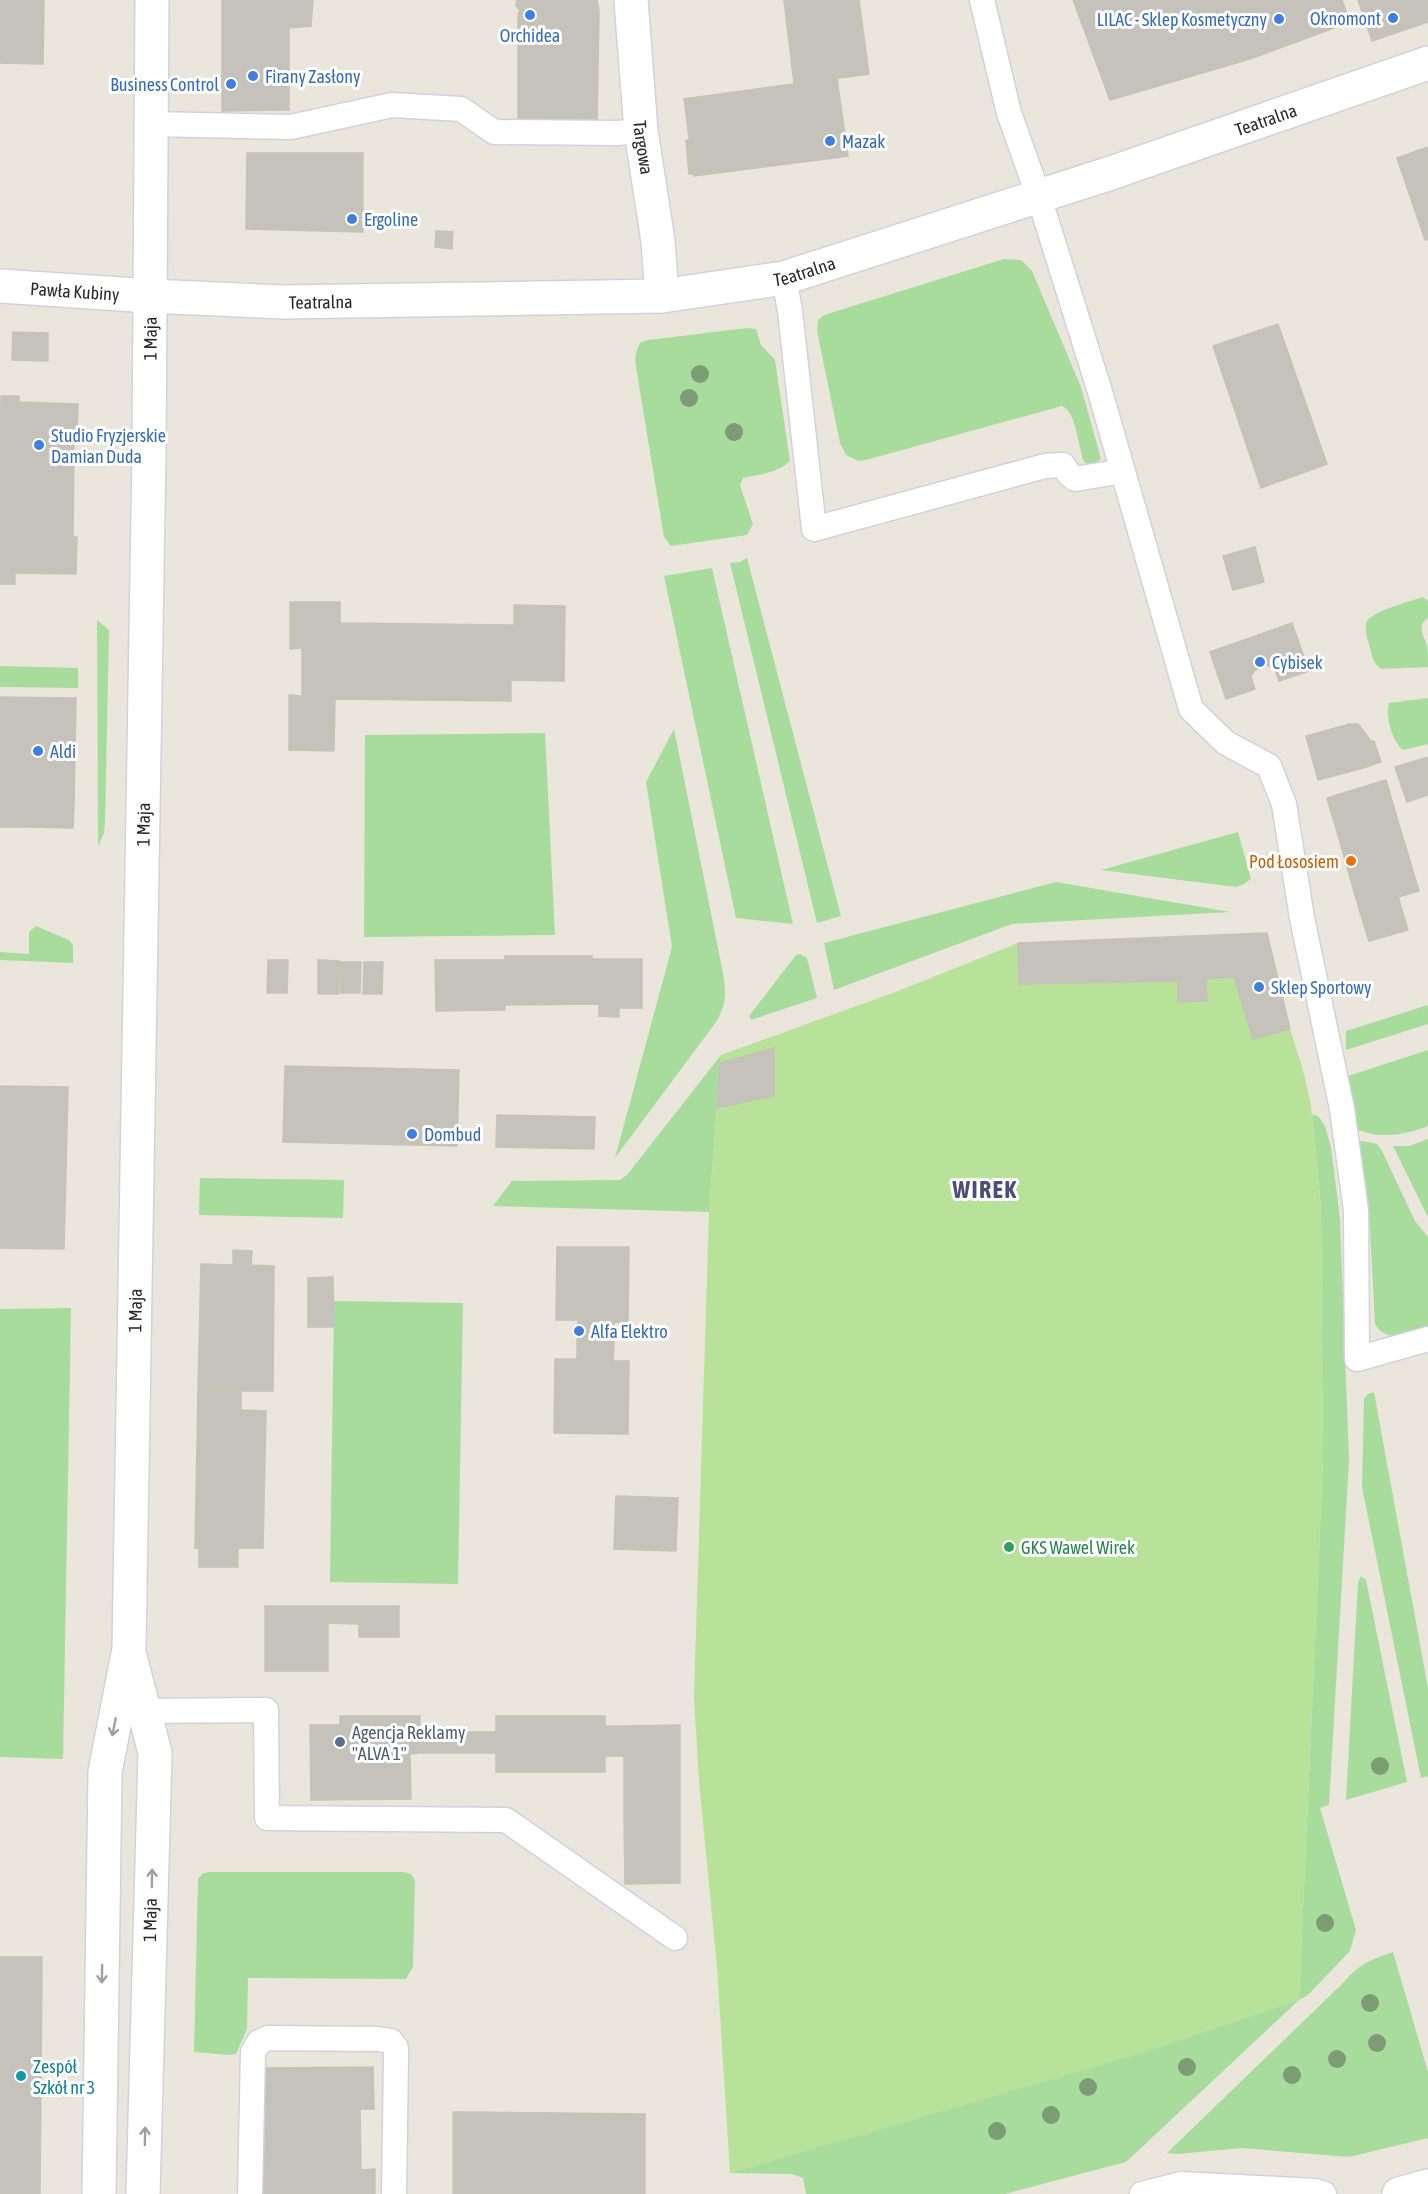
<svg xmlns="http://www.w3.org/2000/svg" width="1428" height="2194" font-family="'Asap Condensed',sans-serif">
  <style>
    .green { fill: #a8dc9d }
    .pitch { fill: #b8e299 }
    .building { fill: #c5c2bb; stroke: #c5c2b6; stroke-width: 1.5 }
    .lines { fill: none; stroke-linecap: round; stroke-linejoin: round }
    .lane-casing { stroke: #d1d2e0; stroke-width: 27 }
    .street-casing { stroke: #d1d2e0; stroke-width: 36 }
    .secondary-casing { stroke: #d1d2e0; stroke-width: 36 }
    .lane { stroke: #fff; stroke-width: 24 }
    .street { stroke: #fff; stroke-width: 33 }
    .secondary { stroke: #fff; stroke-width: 33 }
    .tree { fill: #7d9b75 }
    .oneway { stroke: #9f9f9f }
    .shop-dot { fill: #3f7fe0; stroke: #fff; stroke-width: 2 }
    .food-dot { fill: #e8710a; stroke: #fff; stroke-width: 2 }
    .leisure-dot { fill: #2e9e5b; stroke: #fff; stroke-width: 2 }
    .service-dot { fill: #5c6f8a; stroke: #fff; stroke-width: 2 }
    .culture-dot { fill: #0f9aa8; stroke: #fff; stroke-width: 2 }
    .labels { text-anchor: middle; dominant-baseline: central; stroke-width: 6; stroke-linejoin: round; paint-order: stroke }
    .shop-label { font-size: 18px; fill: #366cbe; stroke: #fff; text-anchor: start }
    .street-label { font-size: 18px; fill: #292929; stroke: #fff }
    .food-label { font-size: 18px; fill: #c56008; stroke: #fff; text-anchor: end }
    .leisure-label { font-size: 18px; fill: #27864d; stroke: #fff; text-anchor: start }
    .service-label { font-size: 18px; fill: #4e5e75; stroke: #fff; text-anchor: start }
    .culture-label { font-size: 18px; fill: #0d838f; stroke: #fff; text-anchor: start }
    .district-label { font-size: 24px; font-weight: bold; letter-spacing: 1.5px; fill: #4d4e75; stroke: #fff }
  </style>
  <rect width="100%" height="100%" fill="#eae6dc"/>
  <path class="green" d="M1004 259 1021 260 1032 271 1081 387 1101 459C1095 463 1090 466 1084 462 1078 447 1077 413 1062 406L866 460 858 461 846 455 840 443 817 331 818 320 824 315Z
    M747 328 756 329 761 345 775 360 790 461C778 473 758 475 743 478L740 485 753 524 747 535 671 546 664 537 636 367C635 357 635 351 641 342L648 340Z
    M747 558 841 916 817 923 730 563 740 562Z
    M712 568 793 924 736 918 664 576Z
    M1423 597 1428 601V618C1416 626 1424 635 1427 646 1428 653 1428 660 1428 667L1381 669C1372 662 1372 655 1369 644 1367 638 1364 627 1367 621 1373 611 1411 601 1423 597Z
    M97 620 109 630 105 822 104 833 98 847Z
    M0 666 78 668V688L0 687Z
    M1428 698V744L1403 750C1392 741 1385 716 1389 703Z
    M674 729 723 973C726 993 727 1003 716 1022L615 1158 672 947 646 782Z
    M545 733 555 935 364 937 365 735Z
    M1238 832 1251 879 1244 884 1236 887 1101 870Z
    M1056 882 1230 912 1012 924 834 990 824 943Z
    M36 926 69 940 73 945V963L0 960V952L29 954V932Z
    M800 954 807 958 817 998 751 1020 749 1016 796 955Z
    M1428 1005V1024L1346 1050V1031Z
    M1428 1050V1126C1405 1135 1378 1140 1355 1128L1345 1077Z
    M721 1055 709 1212 493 1206 512 1181 620 1180 627 1175Z
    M1312 1114 1318 1116 1325 1126 1331 1147 1340 1218 1349 1460 1329 1805 1320 1808 1356 1930 1350 1951 1308 1995 1299 2000 1126 2162 1005 2194H806L803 2178 792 2174 730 2173 1299 2000 1323 1461 1321 1208Z
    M1428 1139V1217L1393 1146H1409Z
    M1362 1141 1377 1144 1382 1151 1415 1221 1428 1237V1332C1411 1335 1385 1343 1375 1324L1369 1210 1356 1143Z
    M200 1178 344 1180 343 1218 199 1215Z
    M334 1301 463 1303 458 1584 330 1582Z
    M71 1308 63 1759 0 1757V1309Z
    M1374 1392 1428 1688V1776L1421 1778 1362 1487 1364 1399 1368 1394Z
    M1361 1576 1366 1580 1407 1782 1346 1800 1358 1583Z
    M210 1872H403L411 1874 415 1880 413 1967 406 1979 248 1978 247 2029 236 2054 228 2055 194 2052 198 1879 203 1873Z
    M1393 1952 1428 2072V2138L1349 2157 1241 2148 1178 2154 1167 2153 1344 1982C1362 1962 1368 1961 1393 1952Z"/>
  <path class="pitch" d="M1267 933 1290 1029 1303 1070 1311 1105 1321 1208 1323 1461 1299 2000 1146 2052 730 2173 717 1967 699 1781 694 1697 709 1212 721 1055 898 991 1018 943Z"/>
  <path class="building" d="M0 0H44L43 64 0 63Z
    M222 0H289V110L222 111Z
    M289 0H313L311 26 289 28Z
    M517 0H597L599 11 516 6Z
    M784 0H859L869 74 794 84Z
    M1073 0H1230L1250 59 1110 100Z
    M1230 0H1342L1350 22 1250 59Z
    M1358 0H1428V22L1372 41Z
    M516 6 599 11 597 127H518V15L520 10Z
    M837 78 848 156 694 176 684 99Z
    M686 140H689L693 174H689Z
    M1428 147V239L1425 240 1397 158Z
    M247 153H363V232L246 229Z
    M436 231 453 232 452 249 435 247Z
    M1278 324 1327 464 1261 488 1213 346Z
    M13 332 48 333V361L12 360Z
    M1 396H19V402L78 404 77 441H74L73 537 0 536Z
    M0 536 77 537 76 574 15 573V584H0Z
    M1255 547 1264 582 1233 590 1223 556Z
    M290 602H340V623L514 625V605L565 606 564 681 511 680V701L335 699 334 751 289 750V695L302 696V648L290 649Z
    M1292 623 1309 671 1279 681 1275 669 1267 665 1255 670 1251 676 1255 689 1226 699 1210 652Z
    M0 697 76 698 74 804 29 817V827H0Z
    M1350 724 1363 768 1318 780 1306 736Z
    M1350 724H1358L1371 741H1374L1381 762 1363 768Z
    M1428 757V795L1407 802 1395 767Z
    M1386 780 1400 828 1380 834 1366 786Z
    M1366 786 1381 838 1342 849 1327 798Z
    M74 804 73 828 29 827V817Z
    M1400 828 1419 891 1398 897 1380 834Z
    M1381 838 1389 866 1350 878 1342 849Z
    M1389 866 1399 900 1360 912 1350 878Z
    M1399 900 1408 930 1369 941 1360 912Z
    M1267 933 1290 1029 1253 1039 1234 977 1206 979 1207 1001 1178 1002V981L1019 984 1018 943Z
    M505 956H592V959H642V1008H619V1017L599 1016V1004L505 1005V1010L436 1011 435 960H505Z
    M268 960H288L287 993H267Z
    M318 960 339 961 338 994H318Z
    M340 962H361L360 993H340Z
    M364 962H383L382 994H363Z
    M774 1048V1096L717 1108 720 1063Z
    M285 1066 459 1070 457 1146 283 1142Z
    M0 1086 68 1087 64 1249 0 1248Z
    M497 1115 595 1117 594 1149 496 1147Z
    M557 1247H629L628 1323 614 1322V1342H577L578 1320H556Z
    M233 1250 252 1251 251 1265 274 1266 273 1391H198L201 1264 233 1265Z
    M333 1277 334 1327H308V1278Z
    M577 1342H614L613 1361H629L628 1434 554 1433 555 1359H577Z
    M198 1391 241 1392V1410L266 1411 263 1548H238V1567H199V1548H195Z
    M616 1496 678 1498 676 1551 614 1549Z
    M265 1606H328V1671H265Z
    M328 1606H359V1624L328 1623Z
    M359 1606H399V1637H359Z
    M340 1716H420L419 1753 410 1754 411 1799 311 1800 310 1725H340Z
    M496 1716H605V1772H496Z
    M680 1725V1793L624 1794V1726Z
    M605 1726H624V1756H605Z
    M419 1732H496V1753H419Z
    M680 1793V1816H624V1794Z
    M624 1816H680V1883L625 1884Z
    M0 1957H42L40 2194H0Z
    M373 2067 374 2109H360L361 2170 375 2169V2194H262L261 2068Z
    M453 2112 645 2114V2194H453Z"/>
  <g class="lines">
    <defs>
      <path id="lane" d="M982 0 1009 113 1039 197 1101 395 1191 709 1226 743 1269 766 1284 804 1302 918 1342 1109 1356 1210 1357 1359 1428 1339
        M152 124 291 127 392 105 461 109 494 132 618 133 641 131
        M784 278 790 311 814 529 1045 466 1063 465 1069 474 1075 479 1123 471
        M144 1711 266 1710 267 1818 506 1820 675 1938
        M250 2194 253 2052 259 2042 268 2038 378 2039 391 2041 396 2048V2058L394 2194
        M1142 2194 1182 2184 1315 2191 1324 2194"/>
      <g id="street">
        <path id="s1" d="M631 0 641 131 658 241 662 296"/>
        <path id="s2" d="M0 286 150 296 284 302 662 296 784 278 1111 173 1428 63"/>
      </g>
      <g id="secondary">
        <path d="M131 1660 155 1753 143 2194"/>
        <path id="s3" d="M99 2194 105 1772 129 1649 149 452 152 0"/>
        <path d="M1399 2194 1428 2186"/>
      </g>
    </defs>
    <use href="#lane" class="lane-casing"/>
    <use href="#street" class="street-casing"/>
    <use href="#secondary" class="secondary-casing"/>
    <use href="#lane" class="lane"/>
    <use href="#street" class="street"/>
    <use href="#secondary" class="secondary"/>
  </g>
  <g class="tree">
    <circle cx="700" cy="374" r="9"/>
    <circle cx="689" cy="398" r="9"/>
    <circle cx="734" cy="432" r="9"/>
    <circle cx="1380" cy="1766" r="9"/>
    <circle cx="1325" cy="1923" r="9"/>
    <circle cx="1370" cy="2003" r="9"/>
    <circle cx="1377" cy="2043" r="9"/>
    <circle cx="1337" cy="2059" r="9"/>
    <circle cx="1187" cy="2067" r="9"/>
    <circle cx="1292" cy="2075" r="9"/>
    <circle cx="1088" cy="2087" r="9"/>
    <circle cx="1051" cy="2115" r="9"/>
    <circle cx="997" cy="2131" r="9"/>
  </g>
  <defs><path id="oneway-shaft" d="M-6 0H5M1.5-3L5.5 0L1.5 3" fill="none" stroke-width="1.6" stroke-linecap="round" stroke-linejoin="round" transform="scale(1.5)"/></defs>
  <g class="oneway">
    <use href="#oneway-shaft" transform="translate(114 1727) rotate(101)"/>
    <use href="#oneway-shaft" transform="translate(152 1878) rotate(-89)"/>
    <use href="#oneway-shaft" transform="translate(102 1974) rotate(91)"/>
    <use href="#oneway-shaft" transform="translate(145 2136) rotate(-89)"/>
  </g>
  <g class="shop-dot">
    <circle cx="530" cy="15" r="6"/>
    <circle cx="1393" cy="18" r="6"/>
    <circle cx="1279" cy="19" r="6"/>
    <circle cx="253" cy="76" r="6"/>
    <circle cx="231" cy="84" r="6"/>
    <circle cx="830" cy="141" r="6"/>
    <circle cx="352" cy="219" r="6"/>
    <circle cx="39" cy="445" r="6"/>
    <circle cx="1260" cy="662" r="6"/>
    <circle cx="38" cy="751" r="6"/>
    <circle cx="1259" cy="987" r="6"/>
    <circle cx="412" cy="1134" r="6"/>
    <circle cx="579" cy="1331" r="6"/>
  </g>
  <circle class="food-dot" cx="1351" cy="861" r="6"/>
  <circle class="leisure-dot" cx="1009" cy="1547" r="6"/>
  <circle class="service-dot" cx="340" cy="1742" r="6"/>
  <circle class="culture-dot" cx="21" cy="2076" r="6"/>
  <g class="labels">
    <g class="shop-label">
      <text x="1381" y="18" text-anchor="end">Oknomont</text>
      <text x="1267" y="19" text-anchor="end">LILAC - Sklep Kosmetyczny</text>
      <text x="530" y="35" text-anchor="middle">Orchidea</text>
      <text x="265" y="76">Firany Zasłony</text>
      <text x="219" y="84" text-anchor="end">Business Control</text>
      <text x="842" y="141">Mazak</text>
      <text x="364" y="219">Ergoline</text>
      <text x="51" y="435">Studio Fryzjerskie<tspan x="51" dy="21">Damian Duda</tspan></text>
      <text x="1272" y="662">Cybisek</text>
      <text x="50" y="751">Aldi</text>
      <text x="1271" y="987">Sklep Sportowy</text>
      <text x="424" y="1134">Dombud</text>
      <text x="591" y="1331">Alfa Elektro</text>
    </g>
    <g class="street-label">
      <text stroke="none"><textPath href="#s2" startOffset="1293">Teatralna</textPath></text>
      <text stroke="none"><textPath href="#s1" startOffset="148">Targowa</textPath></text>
      <text stroke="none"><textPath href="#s2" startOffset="807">Teatralna</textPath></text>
      <text stroke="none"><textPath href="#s2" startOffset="75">Pawła Kubiny</textPath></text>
      <text stroke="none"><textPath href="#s2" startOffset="321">Teatralna</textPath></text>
      <text stroke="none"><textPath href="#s3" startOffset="1858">1 Maja</textPath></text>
      <text stroke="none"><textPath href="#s3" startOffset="1372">1 Maja</textPath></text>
      <text stroke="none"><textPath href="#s3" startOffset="886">1 Maja</textPath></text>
      <text transform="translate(150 1920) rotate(-89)">1 Maja</text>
    </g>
    <g class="food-label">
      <text x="1339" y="861">Pod Łososiem</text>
    </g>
    <g class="leisure-label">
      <text x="1021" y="1547">GKS Wawel Wirek</text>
    </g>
    <g class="service-label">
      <text x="352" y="1732">Agencja Reklamy<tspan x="352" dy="21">"ALVA 1"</tspan></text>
    </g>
    <g class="culture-label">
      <text x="33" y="2066">Zespół<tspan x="33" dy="21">Szkół nr 3</tspan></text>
    </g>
    <g class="district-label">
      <text x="985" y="1189">WIREK</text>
    </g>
  </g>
</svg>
